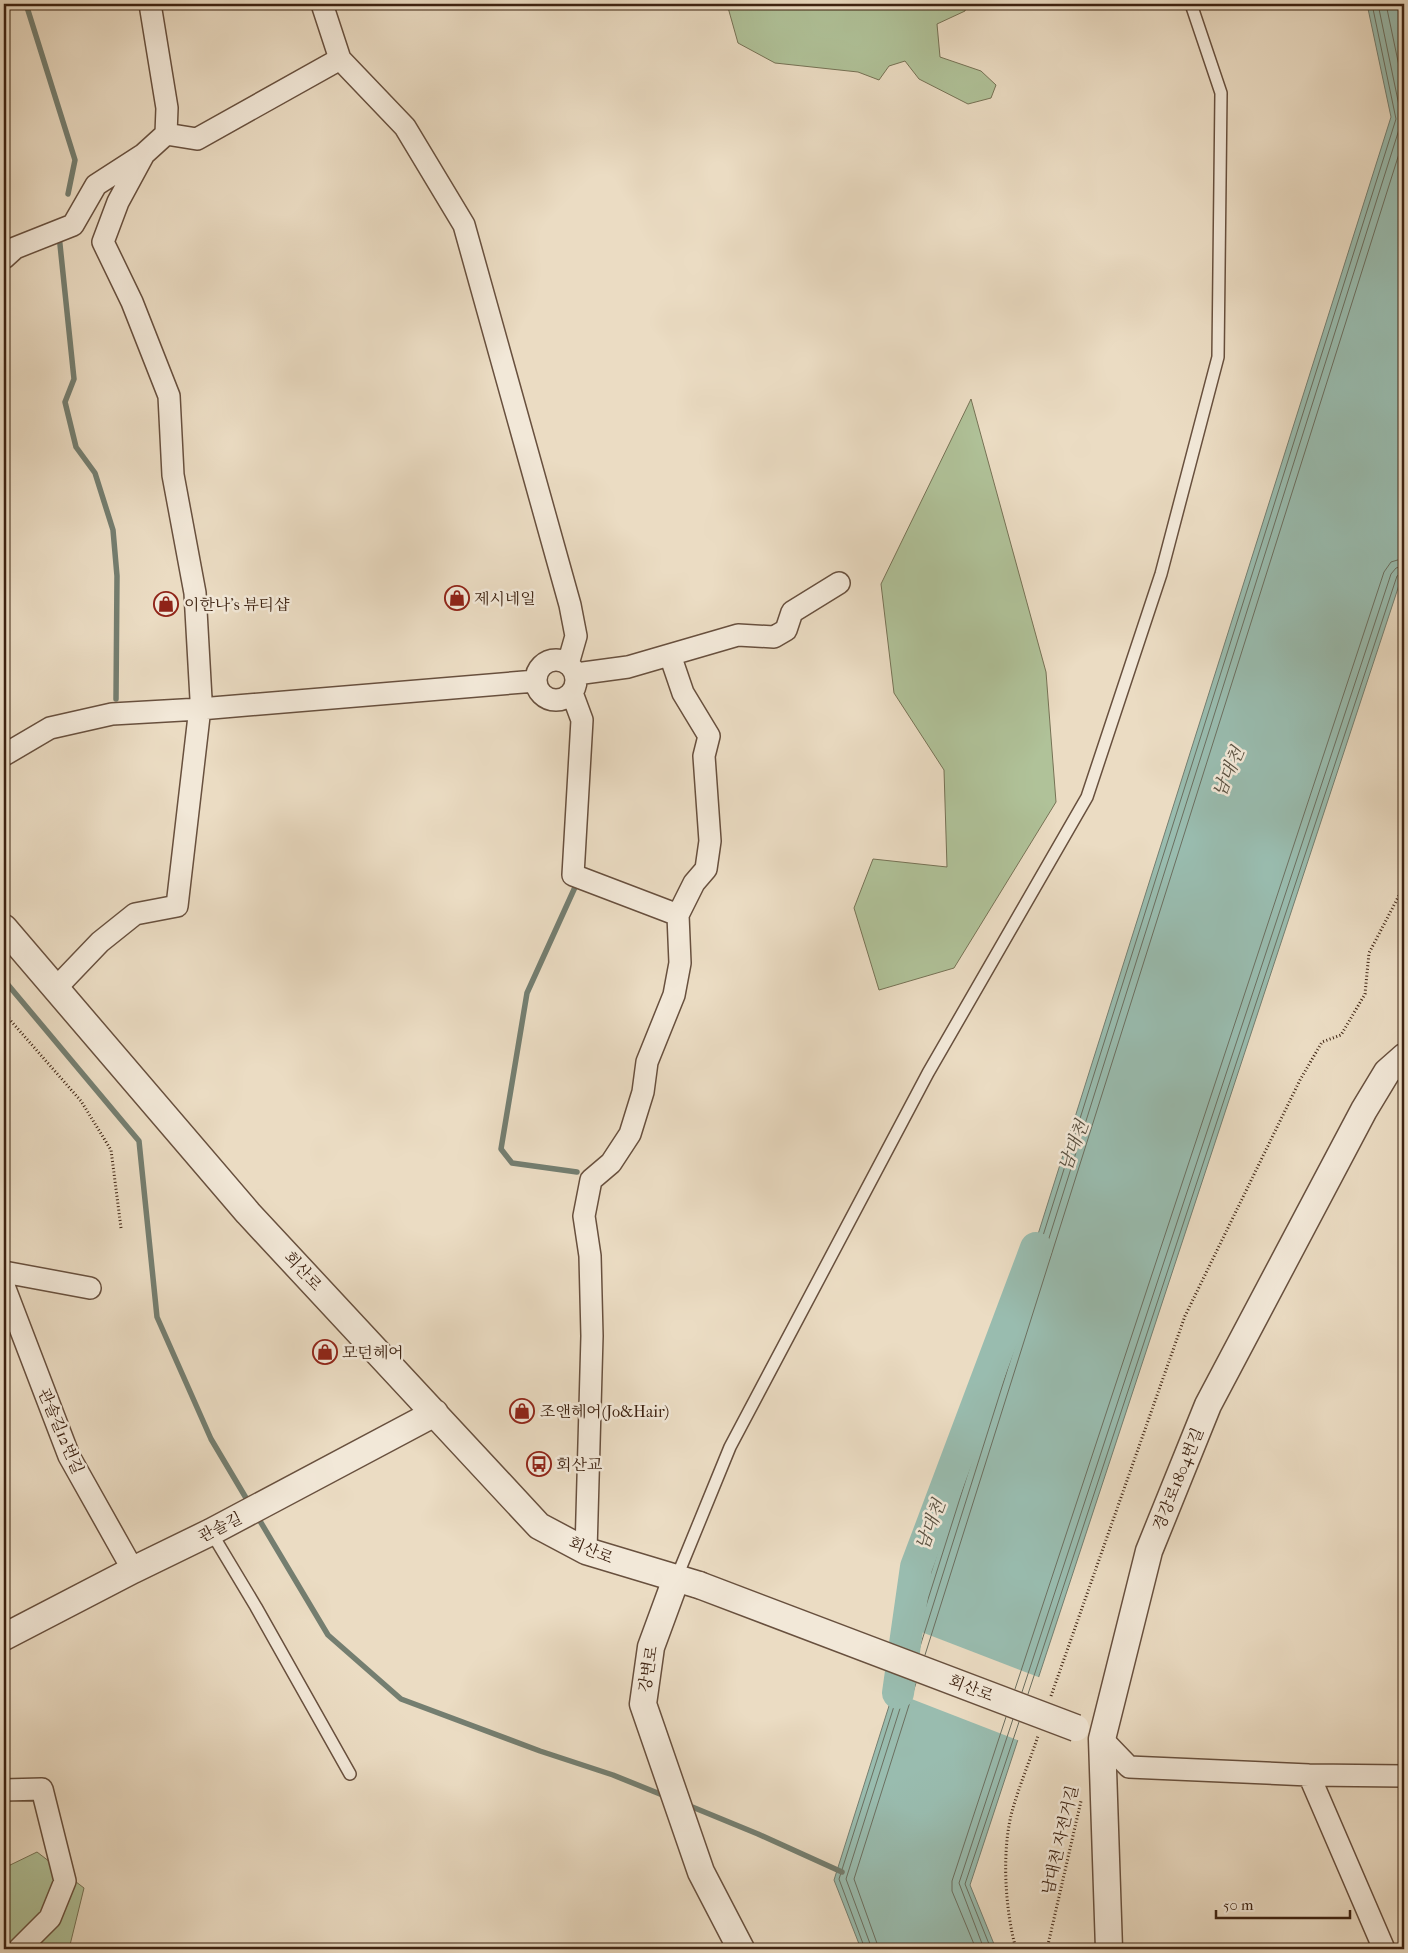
<svg xmlns="http://www.w3.org/2000/svg" width="1408" height="1953" font-family="'IM FELL French Canon','Noto Serif KR',serif">
  <style>
    .green { fill: #b0c299; stroke: #767255 }
    .water { fill: #99bcaf; stroke: #747e70 }
    .pier { fill: #ebdcc3 }
    .lines { fill: none; stroke-linecap: round; stroke-linejoin: round }
    .shore { stroke: #6b6f60; stroke-width: 1 }
    .stream { stroke: #747e70; stroke-width: 5.5 }
    .river { stroke: #99bcaf; stroke-width: 32 }
    .service-casing { stroke: #68503e; stroke-width: 14 }
    .minor-casing { stroke: #68503e; stroke-width: 24 }
    .tertiary-casing { stroke: #68503e; stroke-width: 29 }
    .path { stroke: #3d2211; stroke-width: 3; stroke-dasharray: 1 2.5; stroke-linecap: butt }
    .service { stroke: #f2e8d8; stroke-width: 11 }
    .minor { stroke: #f2e8d8; stroke-width: 21 }
    .tertiary { stroke: #f2e8d8; stroke-width: 26 }
    .tertiary-bridge-casing { stroke: #68503e; stroke-width: 29; stroke-linecap: butt }
    .tertiary-bridge { stroke: #f2e8d8; stroke-width: 26 }
    .labels { text-anchor: middle; dominant-baseline: central; stroke-width: 5; stroke-linejoin: round; paint-order: stroke }
    .poi-label { font-size: 16px; fill: #3d2211; stroke: #f2e8d8; text-anchor: start }
    .street-label { font-size: 16px; fill: #3d2211; stroke: #f2e8d8 }
    .water-label { font-size: 18px; font-style: italic; fill: #595040; stroke: #f2e8d8 }
  </style>
  <rect width="100%" height="100%" fill="#ebdcc3"/>
  <filter id="stains"><feTurbulence type="fractalNoise" baseFrequency=".004" numOctaves="4"/><feColorMatrix values="0 0 0 0 .2 0 0 0 0 .09 0 0 0 0 .02 0 0 0 .5 -.17"/></filter>
  <radialGradient id="worn" r=".72"><stop offset=".6" stop-color="#630" stop-opacity="0"/><stop offset="1" stop-color="#630" stop-opacity=".3"/></radialGradient>
  <path class="green" d="M727 4H967L965 11 937 24 940 57 981 71 996 85 991 98 968 104 919 79 905 61 889 66 879 80 858 72 775 63 738 43Z
    M971 399 1046 672 1056 802 954 968 879 990 854 908 873 859 947 867 944 770 894 693 881 584Z
    M37 1852 84 1888 69 1949H4V1868Z"/>
  <path class="water" d="M1367 4H1404V570L970 1885 996 1949H861L834 1880 1391 117Z"/>
  <path class="pier" d="M911 1628 1041 1678 1020 1741 891 1691Z"/>
  <g class="lines">
    <path class="shore" d="M1386 4 1404 90
      M912 1650 1396 119 1372 4
      M918 1653 1402 120 1378 4
      M925 1655 1404 138
      M1015 1689 1384 572 1391 562 1404 558
      M1022 1692 1391 574 1396 568 1404 566
      M1028 1694 1397 576 1404 572
      M865 1949 839 1879 903 1678
      M872 1949 846 1879 909 1680
      M879 1949 854 1879 916 1683
      M976 1949 952 1891V1881L1006 1717
      M984 1949 959 1883 1013 1719
      M991 1949 965 1884 1019 1722"/>
    <path class="stream" d="M26 4 75 160 68 194
      M59 235 74 379 65 402 76 447 95 473 113 530 117 576 116 699
      M576 885 527 993 501 1149 512 1163 577 1172
      M4 980 139 1141 157 1317 211 1439 249 1503
      M257 1516 328 1635 401 1699 540 1751 613 1775 665 1796
      M685 1804 758 1834 842 1872"/>
    <path class="river" d="M898 1693 916 1567 1036 1248"/>
    <defs>
      <path id="service" d="M211 1532 256 1607 350 1774
        M676 1579 730 1447 928 1073 1087 797 1161 574 1218 357 1221 93 1191 4"/>
      <path id="minor" d="M322 4 340 59 405 127 464 225 570 605 576 636 568 664
        M166 134 197 139 340 59
        M4 258 15 248 73 225 96 185 144 154 166 134 167 108 150 4
        M670 655 683 693 709 736 704 756 710 841 706 869 694 883 678 915
        M536 680a20 20 0 1 1 40 0a20 20 0 1 1-40 0Z
        M576 674 628 667 738 635 774 637 786 630 792 612 839 583
        M572 693 582 720 573 875 678 915 680 963 674 995 647 1062 643 1092 630 1134 611 1163 591 1180 584 1216 590 1256 592 1336 586 1551
        M4 755 50 728 112 714 200 709 536 681
        M55 989 100 942 135 914 177 906 201 699 195 593 173 475 169 396 132 302 103 242 118 202 144 154
        M4 1272 90 1288
        M4 1286 69 1456 133 1570
        M1102 1739 1129 1767 1309 1775 1404 1776
        M1309 1775 1384 1949
        M4 1790 42 1789 65 1881 50 1918 19 1949"/>
      <path id="tertiary" d="M4 928 248 1213 539 1526 586 1551 699 1585
        M676 1579 651 1647 643 1704 701 1872 741 1949
        M4 1637 133 1570 211 1532 435 1413
        M1109 1949 1102 1739 1149 1551 1208 1405 1364 1110 1387 1072 1404 1057"/>
    </defs>
    <use href="#service" class="service-casing"/>
    <use href="#minor" class="minor-casing"/>
    <use href="#tertiary" class="tertiary-casing"/>
    <path class="path" d="M4 1013 81 1101 111 1150 121 1228
      M1051 1696 1185 1316 1300 1080 1322 1042 1341 1035 1365 994 1369 953 1404 886
      M1016 1949C1005 1910 1001 1848 1013 1808 1020 1784 1030 1760 1038 1736
      M1047 1949 1081 1801"/>
    <use href="#service" class="service"/>
    <use href="#minor" class="minor"/>
    <use href="#tertiary" class="tertiary"/>
    <defs>
      <path id="tertiary-bridge" d="M699 1585 1076 1728"/>
    </defs>
    <use href="#tertiary-bridge" class="tertiary-bridge-casing"/>
    <use href="#tertiary-bridge" class="tertiary-bridge"/>
  </g>
  <defs>
    <symbol id="shop-ring" viewBox="-11 -11 22 22"><circle r="9.5" fill="#f2e8d8" stroke="#8f2418" stroke-width="1.5"/><path d="M-5-2.5h2.3a2.7 3.5 0 0 1 5.4 0H5L5.5 6h-11ZM-1.5-2.5h3a1.5 2.3 0 0 0-3 0Z" fill="#8f2418"/></symbol>
    <symbol id="bus-ring" viewBox="-11 -11 22 22"><circle r="9.5" fill="#f2e8d8" stroke="#8f2418" stroke-width="1.5"/><path d="M-5-6H5V4H4V6H2V4H-2V6H-4V4H-5ZM-3.5-4V0h7V-4ZM-3.5 1.2v1.5H-2V1.2ZM2 1.2v1.5H3.5V1.2Z" fill="#8f2418"/></symbol>
  </defs>
  <g fill-rule="evenodd">
    <use href="#shop-ring" x="443" y="584" width="28" height="28"/>
    <use href="#shop-ring" x="152" y="590" width="28" height="28"/>
    <use href="#shop-ring" x="311" y="1338" width="28" height="28"/>
    <use href="#shop-ring" x="508" y="1397" width="28" height="28"/>
    <use href="#bus-ring" x="525" y="1450" width="28" height="28"/>
  </g>
  <g class="labels">
    <g class="poi-label">
      <text x="474" y="598">제시네일</text>
      <text x="184" y="604">이한나's 뷰티샵</text>
      <text x="342" y="1352">모던헤어</text>
      <text x="540" y="1411">조앤헤어(Jo&amp;Hair)</text>
      <text x="556" y="1464">회산교</text>
    </g>
    <g class="street-label">
      <text transform="translate(303 1271) rotate(47)">회산로</text>
      <text transform="translate(61 1431) rotate(67)">관솔길12번길</text>
      <text transform="translate(1178 1479) rotate(-68)">경강로1804번길</text>
      <text transform="translate(220 1527) rotate(-27)">관솔길</text>
      <text transform="translate(591 1550) rotate(22)">회산로</text>
      <text transform="translate(648 1669) rotate(-80)">강변로</text>
      <text transform="translate(971 1688) rotate(21)">회산로</text>
      <text transform="translate(1060 1840) rotate(-77)">남대천 자전거길</text>
    </g>
    <g class="water-label">
      <text transform="translate(1229 772) rotate(-67)">남대천</text>
      <text transform="translate(1074 1146) rotate(-69)">남대천</text>
      <text transform="translate(931 1525) rotate(-69)">남대천</text>
    </g>
  </g>
  <rect width="1408" height="1953" fill="none" stroke="#ebdcc3" stroke-width="20"/>
  <rect x="5" y="5" width="1398" height="1943" fill="none" stroke="#3d2211" stroke-width="2.5"/>
  <rect x="10" y="10" width="1388" height="1933" fill="none" stroke="#3d2211"/>
  <path d="M1216 1910v8h134v-8" fill="none" stroke="#3d2211" stroke-width="2.5"/>
  <text x="1223" y="1910" font-size="15" fill="#3d2211" stroke="#f2e8d8" stroke-width="4" paint-order="stroke">50 m</text>
  <rect width="100%" height="100%" filter="url(#stains)"/>
  <rect width="100%" height="100%" fill="url(#worn)"/>
</svg>
